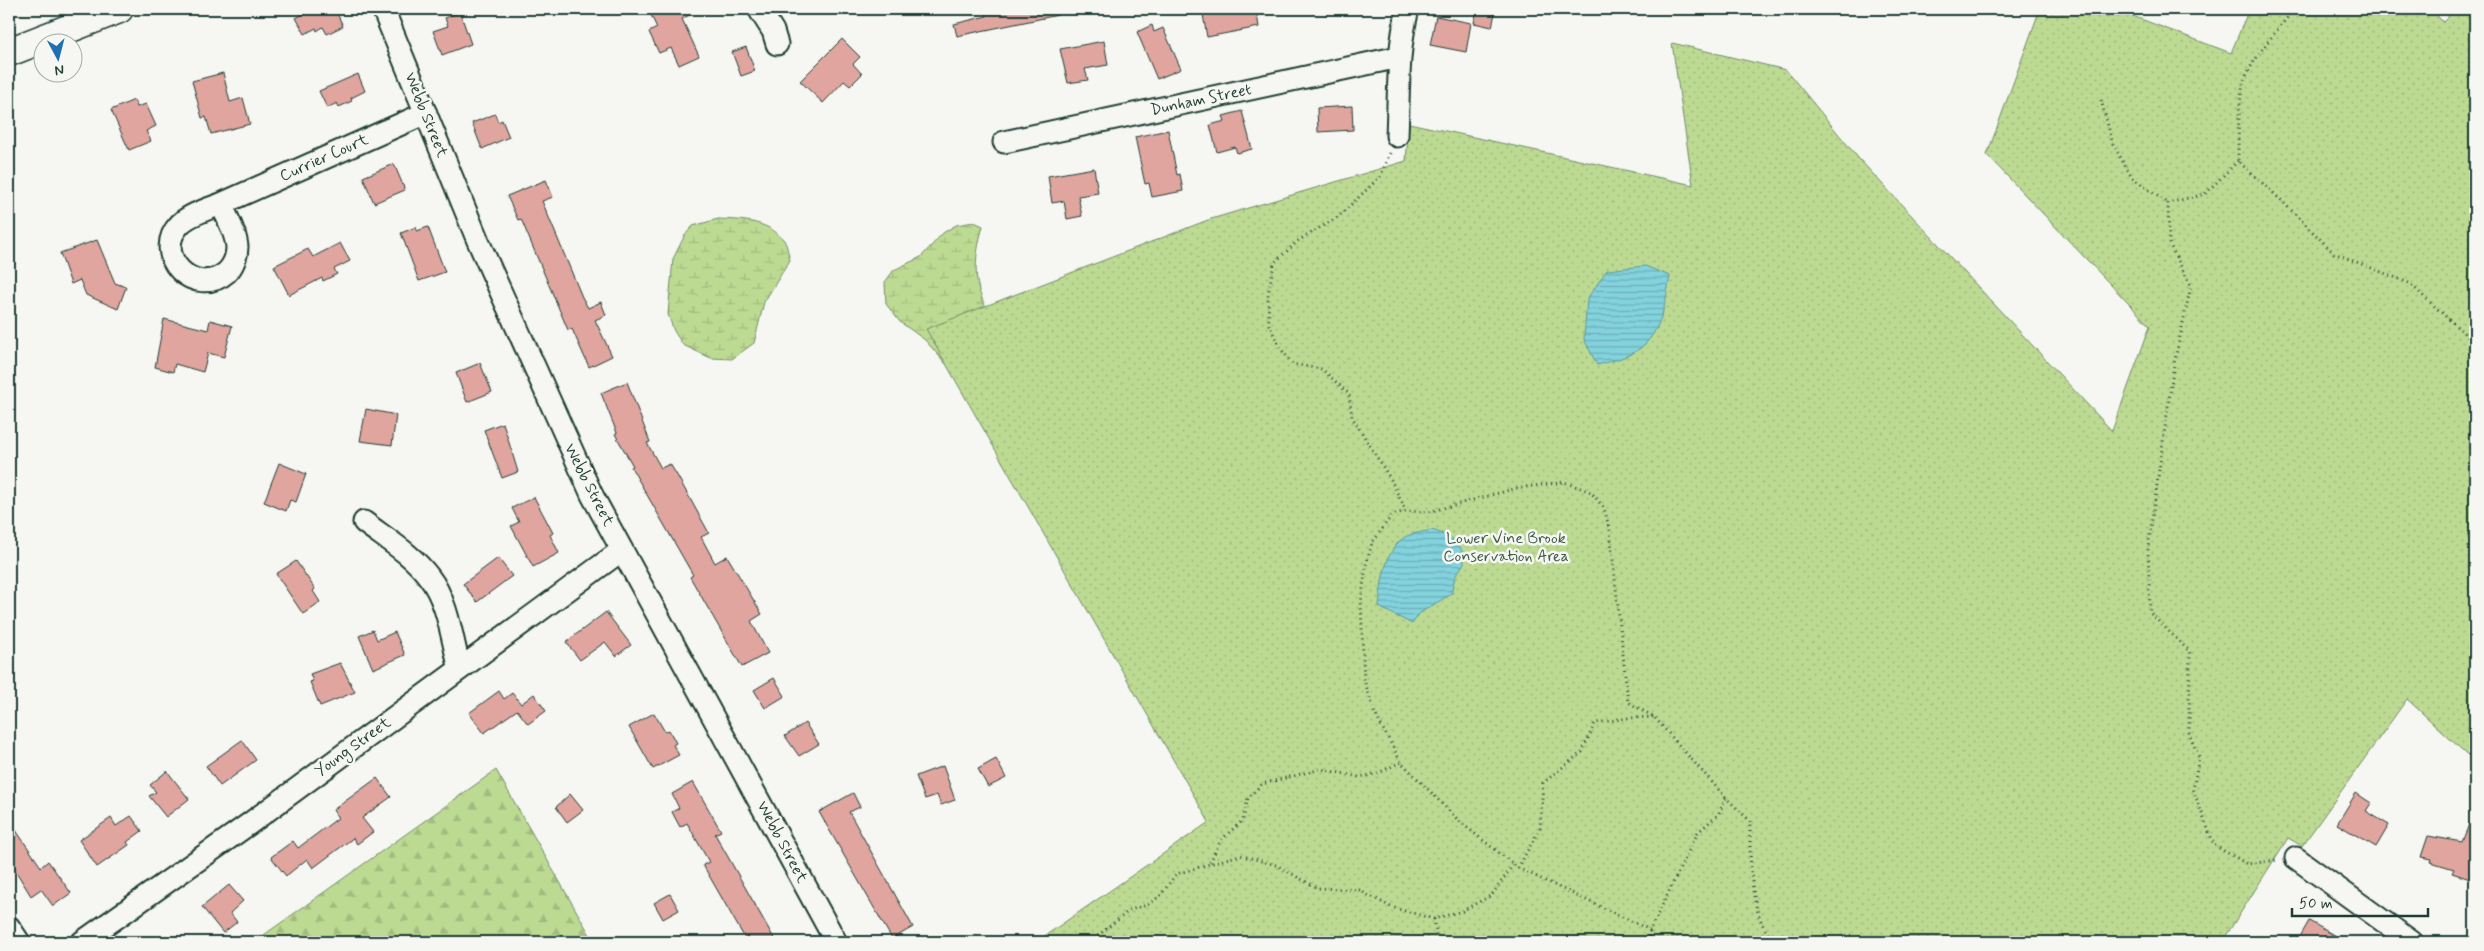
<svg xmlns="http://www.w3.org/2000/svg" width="2484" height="951" font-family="Mynerve,sans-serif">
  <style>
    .forest { fill: url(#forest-firs); stroke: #6e8c64 }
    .wetland { fill: url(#wetland-marsh); stroke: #6e8c64 }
    .park { fill: url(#park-dots); stroke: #6e8c64 }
    .water { fill: url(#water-rules); stroke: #5b979a }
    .building { fill: #dfa59e; stroke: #1f3d34 }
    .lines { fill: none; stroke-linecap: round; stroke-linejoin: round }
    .minor-casing { stroke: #1f3d34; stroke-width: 25 }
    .primary-casing { stroke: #1f3d34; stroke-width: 31 }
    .path { stroke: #1f3d34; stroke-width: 3; stroke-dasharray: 1 4; stroke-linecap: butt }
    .minor { stroke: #f6f6f2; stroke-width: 21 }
    .primary { stroke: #f6f6f2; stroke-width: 28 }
    .labels { text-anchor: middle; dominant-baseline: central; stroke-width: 5; stroke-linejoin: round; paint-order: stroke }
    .street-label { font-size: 16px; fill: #1f3d34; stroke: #f6f6f2 }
    .park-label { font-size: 16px; fill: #3f5c47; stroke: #f6f6f2 }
  </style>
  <defs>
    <pattern id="forest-firs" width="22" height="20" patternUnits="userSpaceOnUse" patternTransform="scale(1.25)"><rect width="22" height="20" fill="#bdda93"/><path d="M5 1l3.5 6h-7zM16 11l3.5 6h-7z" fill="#a2bc7f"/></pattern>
    <pattern id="wetland-marsh" width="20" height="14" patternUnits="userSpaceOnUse" patternTransform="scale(1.25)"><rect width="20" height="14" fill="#bdda93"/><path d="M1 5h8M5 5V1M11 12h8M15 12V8" fill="none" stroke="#a2bc7f"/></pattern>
    <pattern id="park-dots" width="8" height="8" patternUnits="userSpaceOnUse" patternTransform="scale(1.25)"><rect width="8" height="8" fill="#bdda93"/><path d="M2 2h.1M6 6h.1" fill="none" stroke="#a2bc7f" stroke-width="1.8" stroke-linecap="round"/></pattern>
    <pattern id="water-rules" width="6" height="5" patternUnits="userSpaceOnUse" patternTransform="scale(1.25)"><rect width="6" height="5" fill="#83d3de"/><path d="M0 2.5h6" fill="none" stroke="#6bacb5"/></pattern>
  </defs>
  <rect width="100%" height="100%" fill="#f6f6f2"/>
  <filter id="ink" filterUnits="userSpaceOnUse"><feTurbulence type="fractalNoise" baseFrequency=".02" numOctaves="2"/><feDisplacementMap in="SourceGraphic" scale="10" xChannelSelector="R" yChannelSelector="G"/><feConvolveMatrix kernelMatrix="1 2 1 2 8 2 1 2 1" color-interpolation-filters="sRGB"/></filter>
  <g filter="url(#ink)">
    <path class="forest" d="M496 770 594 942H254Z"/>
    <path class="wetland" d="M718 219C740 220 766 220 782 238 787 242 788 254 790 260L764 302 754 343 732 359 711 358 683 345 674 331 668 314 673 259 685 235 693 226Z
      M974 222 983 226C974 258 971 288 992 316L954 373 925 340 900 322 886 304 885 282 894 270 921 257 943 233 956 225Z"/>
    <path class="park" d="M2040 9H2114L2231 53 2249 9H2431L2443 22 2456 9H2475V762L2407 699 2302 846 2288 838 2222 942H1036L1209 822 926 329 1208 220 1406 161 1409 123 1693 185 1672 43 1786 70 1859 159 2112 431 2150 326 1987 155Z"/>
    <path class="water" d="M1645 266 1670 276C1665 305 1661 339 1631 354 1621 359 1608 362 1597 365L1584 339 1587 299 1607 270Z
      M1432 530C1452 537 1463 541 1464 563L1455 577 1451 594 1420 613 1412 624 1379 607C1381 585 1384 550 1405 537 1412 533 1424 532 1432 530Z"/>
    <path class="building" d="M312 9H335L343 26 327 34 323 27 317 31 316 28 305 34 296 18Z
      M655 9H700L682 19 699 56 679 65 671 48 659 53 649 32 657 28 651 15 657 13Z
      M985 9H1057L1058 15 957 36 954 24 987 16Z
      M1202 9H1256L1259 27 1207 37Z
      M1477 9 1495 13 1492 27 1474 23Z
      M460 12 471 44 442 55 433 31 448 26 445 18Z
      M1436 16 1471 23 1466 52 1430 45Z
      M1152 25 1154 32 1163 28 1181 69 1157 79 1137 32Z
      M842 39 860 57 853 64 862 74 850 86 844 81 823 103 800 81Z
      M1104 41 1108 65 1085 69 1088 80 1068 83 1060 49Z
      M746 47 755 71 741 76 732 52Z
      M223 73 230 102 243 98 250 124 211 134 206 117 202 118 192 81Z
      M358 74 365 91 351 98 352 101 339 107 337 103 327 108 319 91Z
      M134 100 137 107 146 104 156 126 146 131 151 141 129 150 111 110Z
      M1352 106 1353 130 1318 132 1317 108Z
      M1242 111 1252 149 1237 153 1235 147 1217 152 1210 125 1225 121 1223 116Z
      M495 114 498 122 502 120 509 137 482 149 472 123Z
      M1168 130 1177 175 1180 174 1183 191 1152 197 1149 183 1145 184 1135 137Z
      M394 164 405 190 374 203 363 177Z
      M1094 168 1098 193 1078 196 1082 216 1067 219 1064 201 1052 203 1048 176Z
      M546 180 553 197 542 201 582 297 588 308 601 302 606 315 595 320 612 356 589 367 572 329 568 330 521 219 518 220 507 196Z
      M416 227 417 231 428 227 445 272 419 281 401 233Z
      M97 240 115 283 126 287 118 309 86 295 80 280 71 284 60 253Z
      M340 243 350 261 334 269 337 274 323 281 322 278 289 295 274 266 308 249 313 257Z
      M164 319 208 330 210 320 232 326 224 357 208 353 203 372 175 364 173 372 155 367Z
      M480 363 492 392 467 402 456 373Z
      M627 382 650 442 647 443 661 468 670 464 678 477 709 533 701 537 715 563 727 556 762 614 751 621 768 653 742 667 690 577 693 575 631 467 633 466 615 434 617 433 601 393Z
      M366 409 396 415 392 445 360 441Z
      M503 423 518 472 502 478 484 430Z
      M279 463 306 474 296 502 290 500 286 511 264 502Z
      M534 497 553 533 550 535 559 553 533 567 511 526 519 522 512 508Z
      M498 558 512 576 477 602 463 584Z
      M296 561 315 589 313 591 320 602 303 614 276 574Z
      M606 612 631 645 616 656 605 642 580 660 566 642Z
      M373 630 377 640 395 632 405 655 373 669 359 636Z
      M340 663 355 692 320 706 310 682 313 681 310 674Z
      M774 678 785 696 765 708 754 690Z
      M499 691 504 699 512 693 521 704 534 694 546 711 528 724 517 710 484 733 469 713Z
      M654 713 665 732 669 730 676 743 673 745 679 755 653 769 629 727Z
      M805 723 819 744 799 756 785 736Z
      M242 740 256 760 220 786 206 766Z
      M996 759 1006 778 988 787 978 769Z
      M943 766 955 800 941 805 937 795 925 799 916 776Z
      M167 771 189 799 166 817 149 796 156 792 150 785Z
      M377 778 391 797 362 818 373 832 357 844 353 838 313 868 307 859 286 876 271 857 293 841 298 848 338 818 333 810Z
      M693 782 721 831 715 834 776 942H747L703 865 709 862 687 823 680 827 672 812 679 808 672 794Z
      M853 793 860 807 849 812 913 927 892 939 819 812Z
      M2356 793 2371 803 2366 811 2389 825 2376 847 2337 824Z
      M570 794 583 810 567 822 556 807Z
      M2474 812 2475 862 2470 879 2452 873 2454 869 2431 862 2432 859 2421 857 2428 836 2462 842Z
      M131 816 142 831 127 842 129 845 97 867 79 840 111 818 116 826Z
      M9 820 41 867 48 861 71 893 53 906 41 889 31 896 9 860Z
      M229 885 243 901 230 913 237 922 223 933 202 907Z
      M670 894 679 910 663 919 654 903Z
      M2309 921 2346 942H2297Z"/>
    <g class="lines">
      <defs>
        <path id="minor" d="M383 9 478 241 592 495 836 942
          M759 9 773 31 777 44
          M1397 136C1399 93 1397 51 1408 9
          M1004 142 1399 57
          M221 204C227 217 236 233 237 247 237 256 233 266 227 272 195 300 150 255 180 224 190 214 208 209 221 204L426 113
          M364 522C386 539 412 554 429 577 448 601 452 640 460 669
          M2296 858 2412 942
          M9 927 19 942
          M82 942 249 824 622 550"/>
        <path id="primary" d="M9 52 119 9"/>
      </defs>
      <use href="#minor" class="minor-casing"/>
      <use href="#primary" class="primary-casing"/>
      <path class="path" d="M2291 9V13C2275 33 2257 53 2246 76 2238 92 2238 143 2238 161L2281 200 2334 253 2409 283 2475 343
        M2101 100 2113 144 2132 178 2168 203
        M1390 153 1380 177 1338 217 1299 240 1274 263 1268 295 1269 325 1280 347 1292 364 1322 369 1349 394 1352 417 1391 480 1406 511
        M2238 161 2205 194 2168 203 2169 243 2191 286 2174 364 2148 548 2150 613 2190 652 2189 734 2199 757 2193 790 2214 845 2247 864 2279 860
        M1210 862 1221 840 1243 820 1248 798 1262 784 1321 769 1359 777 1376 774 1401 762
        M1518 868 1540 828 1543 783 1582 752 1595 723 1629 718 1654 717
        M1434 919 1438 942
        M1650 930 1518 868 1459 821 1401 762 1375 714 1364 680 1361 603 1366 565 1372 543 1392 515 1406 511 1429 512 1517 488 1564 482 1591 492 1604 508 1610 531 1628 702 1654 717 1726 798 1750 821C1750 855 1748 918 1775 942
        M1090 942 1130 910 1147 905 1160 896 1176 874 1240 855 1276 865 1317 888 1359 890 1391 907 1434 919 1462 911 1492 895 1513 865
        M1648 942 1650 930 1698 832 1718 815 1726 798"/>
      <use href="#minor" class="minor"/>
      <use href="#primary" class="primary"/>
    </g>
  </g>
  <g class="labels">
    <g class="street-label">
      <text transform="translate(1201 100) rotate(-12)">Dunham Street</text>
      <text transform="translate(426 115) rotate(68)">Webb Street</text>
      <text transform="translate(324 158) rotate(-24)">Currier Court</text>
      <text transform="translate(589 485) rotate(63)">Webb Street</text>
      <text transform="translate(353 747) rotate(-36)">Young Street</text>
      <text transform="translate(782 842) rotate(62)">Webb Street</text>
    </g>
    <g class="park-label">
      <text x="1506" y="538">Lower Vine Brook<tspan x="1506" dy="18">Conservation Area</tspan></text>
    </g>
  </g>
  <rect width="2484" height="951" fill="none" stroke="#f6f6f2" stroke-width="30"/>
  <rect x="15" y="15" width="2454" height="921" fill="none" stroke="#1f3d34" stroke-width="2" filter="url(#ink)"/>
  <g transform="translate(58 58) rotate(173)"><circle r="24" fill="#f6f6f2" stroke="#a0aca6"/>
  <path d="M0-4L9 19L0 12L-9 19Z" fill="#1f6fb2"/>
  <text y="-8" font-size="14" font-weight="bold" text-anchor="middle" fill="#1f3d34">N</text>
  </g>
  <path d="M2292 908v8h136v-8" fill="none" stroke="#1f3d34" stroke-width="2.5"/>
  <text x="2299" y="908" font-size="15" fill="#1f3d34" stroke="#f6f6f2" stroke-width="4" paint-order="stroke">50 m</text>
</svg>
